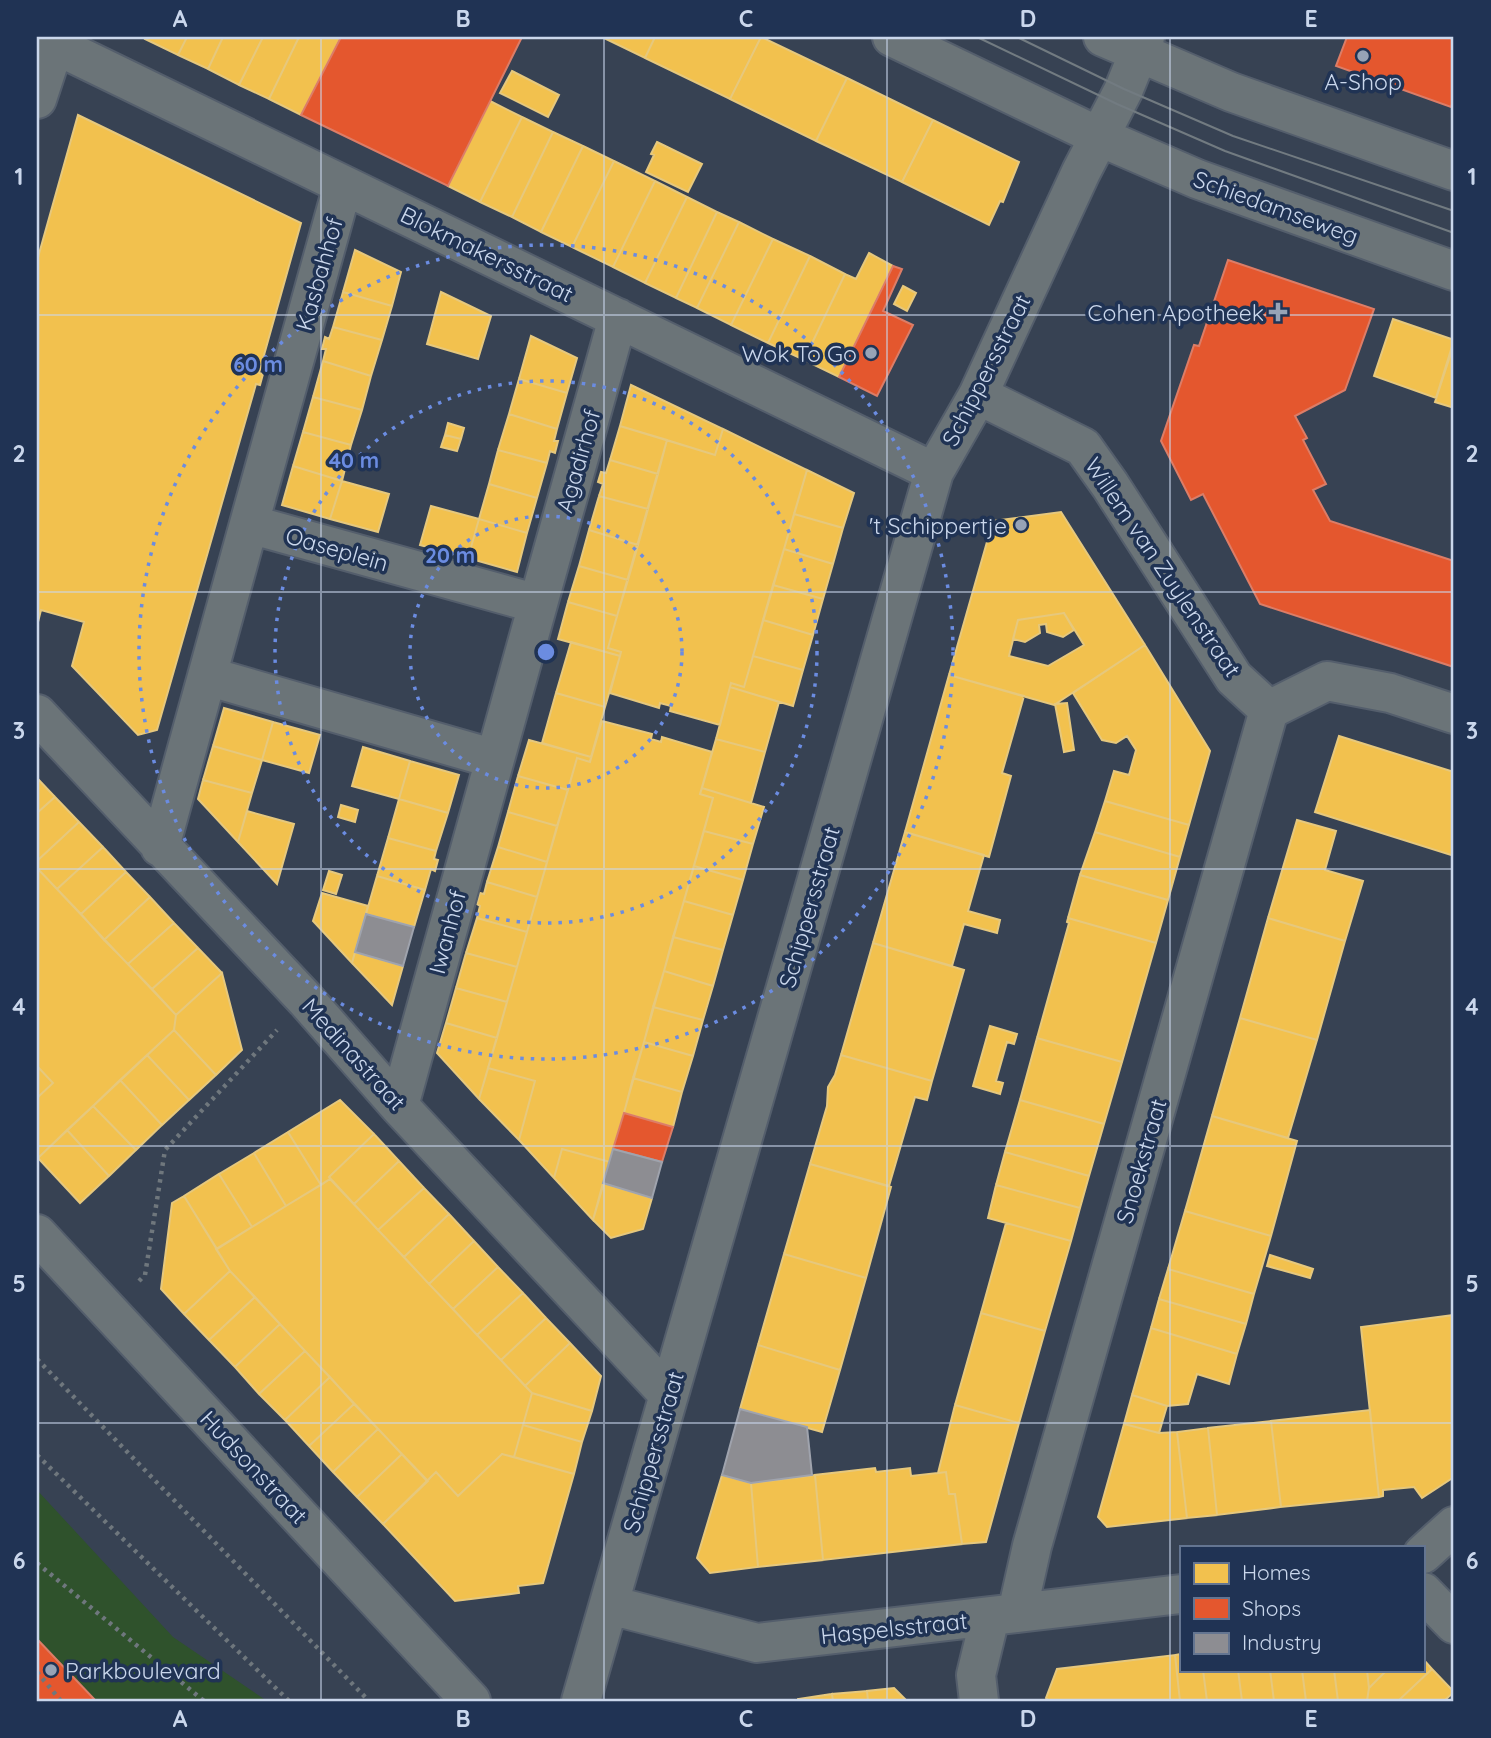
<svg xmlns="http://www.w3.org/2000/svg" width="1491" height="1738" font-family="Quicksand,sans-serif">
  <style>
    .grass { fill: #2f522c }
    .homes { fill: #f2c14e; stroke: #e6c87d; stroke-width: 2; fill-rule: evenodd }
    .shops { fill: #e4572e; stroke: #dc7d67; stroke-width: 2 }
    .industry { fill: #8d8d92; stroke: #9fa3ad; stroke-width: 2 }
    .lines { fill: none; stroke-linecap: round; stroke-linejoin: round }
    .minor-casing { stroke: #545e6c; stroke-width: 42 }
    .path { stroke: #6f777d; stroke-width: 4.5; stroke-dasharray: 3.5 5; stroke-linecap: butt }
    .minor { stroke: #6b7478; stroke-width: 38 }
    .tram { stroke: #727b81; stroke-width: 2 }
    .grid { fill: none; stroke: #cad7ec; stroke-width: 2; stroke-opacity: 0.55 }
    .ring { fill: none; stroke: #6b8ce1; stroke-width: 3.5; stroke-dasharray: 3.5 7 }
    .poi-dot { fill: #97a3b6; stroke: #203354; stroke-width: 2.5 }
    .labels { text-anchor: middle; dominant-baseline: central; stroke-width: 7; stroke-linejoin: round; paint-order: stroke }
    .poi-label { font-size: 23px; fill: #cad7ec; stroke: #203354; text-anchor: end }
    .street-label { font-size: 23px; fill: #cad7ec; stroke: #203354 }
    .centre { fill: #6b8ce1; stroke: #203354; stroke-width: 3.5 }
    .ring-label { font-size: 21px; text-anchor: middle; font-weight: bold; fill: #6b8ce1; stroke: #203354; stroke-width: 7; stroke-linejoin: round; paint-order: stroke }
    .neatline { fill: none; stroke: #cad7ec; stroke-width: 2.5 }
    .grid-label { font-size: 23px; text-anchor: middle; font-weight: bold; fill: #cad7ec }
  </style>
  <rect width="100%" height="100%" fill="#374253"/>
  <path class="grass" d="M37 1490 173 1637 267 1701H37Z"/>
  <path class="homes" d="M146 37H187L178 55 145 39Z
    M187 37H223L208 69 178 55Z
    M223 37H263L239 85 208 69Z
    M263 37H299L269 99 239 85Z
    M299 37H341L301 115 269 99Z
    M602 37H655L645 58Z
    M655 37H761L730 99 645 58Z
    M761 37 847 78 816 141 730 99Z
    M512 71 559 95 548 117 500 93Z
    M847 78 933 120 902 182 816 141Z
    M490 101 522 117 480 202 448 186Z
    M78 115 301 223 259 373 263 374 260 385 256 384 157 730 138 735 72 666 84 622 41 610 37 626V261Z
    M522 117 553 132 512 217 480 202Z
    M933 120 1019 162 1003 202 1000 201 989 225 902 182Z
    M553 132 583 146 541 232 512 217Z
    M657 142 702 164 688 192 646 172 654 155 651 154Z
    M583 146 614 161 572 247 541 232Z
    M614 161 655 181 613 267 572 247Z
    M655 181 687 197 645 283 613 267Z
    M687 197 717 212 676 298 645 283Z
    M717 212 739 222 697 308 676 298Z
    M739 222 773 239 731 325 697 308Z
    M773 239 810 256 768 343 731 325Z
    M355 250 401 272 392 306 343 292Z
    M869 253 893 266 839 377 804 360 845 274 856 279Z
    M810 256 845 274 804 360 768 343Z
    M903 286 916 293 907 311 894 304Z
    M343 292 392 306 382 340 333 327Z
    M441 292 491 316 478 359 427 344Z
    M1393 319 1454 340 1436 398 1374 376Z
    M333 327 382 340 371 376 323 361 326 349H322L325 337 329 339Z
    M531 336 577 358 567 393 519 379Z
    M1454 344V408L1435 402Z
    M323 361 371 376 362 410 313 397Z
    M519 379 567 393 557 429 509 414Z
    M631 385 723 429 715 455 620 426Z
    M313 397 362 410 351 445 303 432Z
    M509 414 557 429 554 441H558L555 453 550 451 547 463 498 450Z
    M448 423 464 428 461 439 445 435Z
    M620 426 667 440 658 474 610 460Z
    M723 429 807 470 744 687 731 683 720 725 670 711 671 706 660 703 659 708 610 693 621 652 608 648 667 440 715 455Z
    M303 432 351 445 342 481 293 466Z
    M445 435 461 439 457 451 441 447Z
    M498 450 547 463 537 498 489 484Z
    M610 460 658 474 648 509 599 496 603 484 598 482 601 472 606 473Z
    M293 466 342 481 330 519 282 505Z
    M807 470 854 493 843 528 794 514Z
    M342 481 389 494 378 532 330 519Z
    M489 484 537 498 527 533 479 519Z
    M599 496 648 509 638 545 589 530Z
    M431 506 479 519 468 558 420 545Z
    M1061 512 1145 645 1054 705 949 675 993 521ZM1064 613 1084 645 1048 666 1009 656 1018 620Z
    M794 514 843 528 833 564 784 549Z
    M479 519 527 533 517 572 468 558Z
    M589 530 638 545 628 580 579 566Z
    M784 549 833 564 823 599 773 585Z
    M579 566 628 580 617 616 568 602Z
    M773 585 823 599 813 635 763 620Z
    M568 602 617 616 608 648 621 652 620 656 558 639Z
    M1064 613 1074 630 1063 637 1047 632 1046 624 1039 625 1040 633 1025 642 1013 639 1018 620Z
    M763 620 813 635 803 670 753 656Z
    M571 642 620 656 605 707 556 693Z
    M1145 645 1210 751 1189 825 1105 801 1114 771 1129 775 1136 750 1127 736 1116 743 1102 740 1073 693Z
    M753 656 803 670 793 706 730 687 731 683 744 687Z
    M949 675 1024 696 1002 773 1011 776 989 857 905 832Z
    M730 687 779 702 765 752 716 739Z
    M556 693 605 707 591 757 542 743Z
    M1067 703 1074 750 1064 752 1055 704Z
    M224 708 273 722 262 760 213 746Z
    M602 721 652 734 651 739 661 742 662 737 712 752 700 794 713 798 610 1162 562 1149 554 1178 519 1140 535 1081 488 1068 577 758 590 762Z
    M273 722 320 735 309 773 262 760Z
    M1339 736 1454 772V856L1315 812Z
    M716 739 765 752 751 803 702 788Z
    M529 740 591 757 590 762 577 758 568 790 518 776Z
    M213 746 262 760 252 793 203 780Z
    M363 747 410 761 399 799 352 786Z
    M410 761 459 775 448 813 399 799Z
    M518 776 568 790 557 826 508 812Z
    M37 778 55 797 37 813Z
    M203 780 252 793 238 842 198 799Z
    M702 788 764 807 753 844 704 831 713 798 700 794Z
    M55 797 79 822 37 861V813Z
    M399 799 448 813 436 851 388 838Z
    M1105 801 1189 825 1180 857 1095 832Z
    M341 805 358 810 355 822 338 817Z
    M247 811 294 824 277 884 238 842Z
    M508 812 557 826 547 862 498 847Z
    M1297 820 1336 831 1325 870 1363 881 1345 941 1268 918Z
    M79 822 103 847 57 889 37 868V861Z
    M704 831 753 844 743 880 694 866Z
    M905 832 984 855 968 911 1000 920 997 933 964 924 952 966 873 943Z
    M1095 832 1180 857 1168 900 1080 875Z
    M388 838 436 851 434 859 438 860 435 871 431 869 425 890 377 876Z
    M103 847 126 872 81 914 57 889Z
    M498 847 547 862 537 897 487 882Z
    M694 866 743 880 733 915 684 901Z
    M37 868 176 1015 174 1030 38 1158 37 1098 53 1083 37 1066Z
    M329 871 342 875 336 894 323 890Z
    M126 872 150 897 104 940 81 914Z
    M1080 875 1168 900 1156 943 1068 918Z
    M377 876 425 890 414 927 366 914Z
    M487 882 537 897 527 932 477 918 480 906 477 904 480 893 484 894Z
    M322 893 368 906 352 963 313 921Z
    M150 897 174 923 128 964 104 940Z
    M684 901 733 915 723 950 673 937Z
    M477 918 527 932 517 967 466 953Z
    M1068 918 1156 943 1122 1062 1037 1038 1069 923 1067 922Z
    M1268 918 1345 941 1317 1040 1240 1018Z
    M174 923 198 948 152 989 128 964Z
    M673 937 723 950 713 986 664 971Z
    M873 943 964 970 932 1081 841 1055Z
    M198 948 222 973 176 1015 152 989Z
    M355 952 403 966 392 1005 352 963Z
    M466 953 517 967 507 1002 456 988Z
    M664 971 713 986 703 1020 653 1007Z
    M222 973 242 1050 216 1075 174 1030 176 1015Z
    M456 988 507 1002 497 1038 446 1023Z
    M653 1007 703 1020 693 1056 644 1042Z
    M1240 1018 1317 1040 1288 1138 1212 1116Z
    M446 1023 497 1038 479 1099 437 1053Z
    M990 1026 1017 1034 1014 1044 1007 1042 996 1081 1003 1083 1000 1094 973 1086Z
    M174 1030 216 1075 189 1100 147 1055Z
    M1037 1038 1122 1062 1104 1124 1020 1100Z
    M644 1042 693 1056 682 1092 633 1078Z
    M147 1055 189 1100 162 1125 120 1080Z
    M841 1055 932 1081 927 1100 915 1097 889 1186 810 1164 827 1106 828 1087 835 1075Z
    M37 1066 53 1083 37 1098Z
    M488 1068 535 1081 519 1140 479 1099Z
    M633 1078 682 1092 673 1127 624 1113Z
    M120 1080 162 1125 136 1150 93 1106Z
    M340 1100 374 1134 329 1177 330 1179 321 1185 288 1132Z
    M1020 1100 1104 1124 1089 1176 1005 1152Z
    M93 1106 136 1150 109 1176 67 1130Z
    M1212 1116 1297 1141 1271 1236 1185 1211Z
    M67 1130 109 1176 80 1203 38 1158Z
    M288 1132 321 1185 286 1206 254 1153Z
    M374 1134 399 1161 354 1204 329 1177Z
    M562 1149 610 1162 593 1220 554 1178Z
    M1005 1152 1089 1176 1080 1208 996 1185Z
    M254 1153 286 1206 252 1227 219 1174Z
    M399 1161 424 1188 378 1230 354 1204Z
    M810 1164 891 1187 866 1278 784 1254Z
    M219 1174 252 1227 217 1249 184 1196Z
    M330 1179 532 1393 514 1457 502 1454 458 1496 436 1472 427 1481 230 1271 216 1249Z
    M603 1183 652 1198 643 1229 611 1238 593 1220Z
    M996 1185 1080 1208 1071 1241 988 1218Z
    M424 1188 449 1214 404 1257 378 1230Z
    M184 1196 230 1271 184 1314 161 1289 172 1203Z
    M1185 1211 1271 1236 1254 1294 1168 1269Z
    M449 1214 474 1241 429 1284 404 1257Z
    M1006 1223 1071 1241 1045 1331 981 1313Z
    M474 1241 498 1267 453 1309 429 1284Z
    M784 1254 866 1278 840 1370 758 1345Z
    M1270 1255 1313 1269 1310 1278 1267 1266Z
    M498 1267 523 1293 477 1335 453 1309Z
    M1168 1269 1254 1294 1246 1324 1159 1299Z
    M230 1271 255 1297 209 1340 184 1314Z
    M523 1293 546 1318 501 1360 477 1335Z
    M255 1297 280 1324 235 1367 209 1340Z
    M1159 1299 1246 1324 1237 1354 1151 1328Z
    M981 1313 1045 1331 1019 1423 955 1405Z
    M1454 1315V1477L1422 1498 1414 1487 1383 1490V1496L1379 1497 1361 1327Z
    M546 1318 570 1343 525 1386 501 1360Z
    M280 1324 305 1351 259 1394 235 1367Z
    M1151 1328 1237 1354 1229 1384 1197 1374 1188 1404 1167 1406 1132 1395Z
    M570 1343 601 1376 592 1411 532 1393 525 1386Z
    M758 1345 840 1370 822 1432 740 1409Z
    M305 1351 330 1377 285 1420 259 1394Z
    M330 1377 354 1404 309 1446 285 1420Z
    M532 1393 592 1411 582 1442 523 1425Z
    M1132 1395 1167 1406 1159 1433 1124 1424Z
    M354 1404 378 1429 333 1472 309 1446Z
    M955 1405 1019 1423 986 1542 962 1544 955 1494H949L946 1472 938 1473Z
    M1370 1410 1379 1497 1281 1507 1271 1421Z
    M1271 1421 1281 1507 1217 1515 1208 1428Z
    M1124 1424 1159 1433 1177 1432 1187 1518 1107 1527 1098 1517Z
    M523 1425 582 1442 574 1474 514 1457Z
    M1208 1428 1217 1515 1187 1518 1177 1432Z
    M378 1429 402 1454 357 1497 333 1472Z
    M402 1454 428 1481 383 1524 357 1497Z
    M502 1454 574 1474 543 1583 518 1586 519 1593 455 1601 383 1524 436 1472 458 1496Z
    M875 1468 876 1472 910 1468 911 1476 946 1472 949 1494H955L962 1544 823 1560 815 1475Z
    M722 1475 751 1483 758 1567 710 1573 697 1558Z
    M815 1475 823 1560 758 1567 751 1483Z
    M1181 1654V1670H1203L1207 1701H1180L1175 1655Z
    M1175 1655 1180 1701H1049L1046 1698 1057 1669Z
    M1423 1659 1432 1669 1398 1701H1367L1369 1688 1387 1670H1423Z
    M1432 1669 1454 1692 1444 1701H1398Z
    M1203 1670H1238L1242 1701H1207Z
    M1238 1670H1270L1274 1701H1242Z
    M1270 1670H1302L1306 1701H1274Z
    M1302 1670H1334L1338 1701H1306Z
    M1334 1670H1367L1369 1688 1367 1701H1338Z
    M1367 1670H1387L1369 1688Z
    M894 1688 907 1701H868L867 1691Z
    M867 1691 868 1701H833L832 1694Z
    M832 1694 833 1701H798V1699Z"/>
  <path class="shops" d="M341 37H522L448 186 301 115Z
    M1347 37H1454V98L1451 107 1336 66Z
    M1228 260 1374 309 1345 390 1295 416 1307 438 1303 440 1326 484 1313 490 1330 521 1454 561V667L1260 604 1203 494 1191 500 1161 441 1194 345 1199 346Z
    M893 266 902 269 883 311 913 325 877 396 839 377Z
    M624 1113 673 1127 662 1162 613 1149Z
    M37 1639 96 1701H37Z"/>
  <path class="industry" d="M366 914 414 927 403 966 355 952Z
    M613 1149 662 1162 652 1198 603 1183Z
    M740 1409 807 1427 812 1475 751 1483 722 1475Z"/>
  <g class="lines">
    <defs>
      <path id="minor" d="M39 37 934 472
        M892 37 1100 137 1197 179 1454 271
        M1103 37 1231 92 1454 171
        M37 99 55 44
        M978 395 1083 447 1110 485 1234 678 1269 710
        M249 524 343 185
        M538 604 618 318
        M1269 710 1327 681 1390 693 1454 714
        M37 714 306 1000 399 1106 669 1395
        M160 847 249 524 538 604 495 759 207 676
        M399 1106 495 759
        M37 1234 471 1701
        M1423 1554 1454 1526
        M1423 1592 1454 1624
        M610 1605 757 1643 1181 1594
        M1017 1613 1032 1546 1269 710
        M581 1701 934 472 978 395 1081 172 1124 89 1145 37
        M979 1701 976 1675 990 1617"/>
    </defs>
    <use href="#minor" class="minor-casing"/>
    <path class="path" d="M139 1281 145 1275 165 1150 277 1030
      M37 1359 369 1701
      M37 1455 289 1701
      M37 1563 204 1701
      M37 1672 61 1701"/>
    <use href="#minor" class="minor"/>
    <path class="tram" d="M977 37 1117 104 1225 151 1454 233
      M1017 37 1124 89 1233 136 1454 211"/>
  </g>
  <path class="grid" d="M321 37V1701M604 37V1701M887 37V1701M1170 37V1701M37 315H1454M37 592H1454M37 869H1454M37 1146H1454M37 1423H1454"/>
  <g class="ring">
    <circle cx="546" cy="652" r="136"/>
    <circle cx="546" cy="652" r="271"/>
    <circle cx="546" cy="652" r="407"/>
  </g>
  <g class="poi-dot">
    <circle cx="1363" cy="56" r="7"/>
    <path d="M1274.5 301.5h7v7h7v7h-7v7h-7v-7h-7v-7h7z"/>
    <circle cx="871" cy="353" r="7"/>
    <circle cx="1021" cy="525" r="7"/>
    <circle cx="51" cy="1670" r="7"/>
  </g>
  <g class="labels">
    <g class="poi-label">
      <text x="1363" y="81" text-anchor="middle">A-Shop</text>
      <text x="1264" y="312">Cohen Apotheek</text>
      <text x="857" y="353">Wok To Go</text>
      <text x="1007" y="525">'t Schippertje</text>
      <text x="65" y="1670" text-anchor="start">Parkboulevard</text>
    </g>
    <g class="street-label">
      <text transform="translate(1276 207) rotate(20)">Schiedamseweg</text>
      <text transform="translate(487 254) rotate(26)">Blokmakersstraat</text>
      <text transform="translate(319 274) rotate(-74)">Kasbahhof</text>
      <text transform="translate(986 370) rotate(-63)">Schippersstraat</text>
      <text transform="translate(578 461) rotate(-74)">Agadirhof</text>
      <text transform="translate(337 549) rotate(16)">Oaseplein</text>
      <text transform="translate(1163 567) rotate(56)">Willem van Zuylenstraat</text>
      <text transform="translate(809 907) rotate(-74)">Schippersstraat</text>
      <text transform="translate(447 932) rotate(-75)">Iwanhof</text>
      <text transform="translate(354 1054) rotate(48)">Medinastraat</text>
      <text transform="translate(1141 1161) rotate(-74)">Snoekstraat</text>
      <text transform="translate(653 1452) rotate(-74)">Schippersstraat</text>
      <text transform="translate(254 1467) rotate(47)">Hudsonstraat</text>
      <text transform="translate(894 1628) rotate(-6)">Haspelsstraat</text>
    </g>
  </g>
  <circle cx="546" cy="652" r="10" class="centre"/>
  <g class="ring-label">
    <text x="258" y="372">60 m</text>
    <text x="354" y="468">40 m</text>
    <text x="450" y="563">20 m</text>
  </g>
  <rect width="1491" height="1738" fill="none" stroke="#203354" stroke-width="77"/>
  <rect x="1180" y="1546" width="245" height="126" fill="#203354" stroke="#647591" stroke-width="2"/>
  <rect x="1194" y="1563" width="35" height="21" fill="#f2c14e" stroke="#647591" stroke-width="2"/>
  <text x="1242" y="1580" font-size="21" fill="#cad7ec">Homes</text>
  <rect x="1194" y="1598" width="35" height="21" fill="#e4572e" stroke="#647591" stroke-width="2"/>
  <text x="1242" y="1616" font-size="21" fill="#cad7ec">Shops</text>
  <rect x="1194" y="1633" width="35" height="21" fill="#8d8d92" stroke="#647591" stroke-width="2"/>
  <text x="1242" y="1650" font-size="21" fill="#cad7ec">Industry</text>
  <rect x="38" y="38" width="1414" height="1662" class="neatline"/>
  <g class="grid-label">
    <text x="180" y="27">A</text>
    <text x="463" y="27">B</text>
    <text x="746" y="27">C</text>
    <text x="1028" y="27">D</text>
    <text x="1311" y="27">E</text>
    <text x="19" y="185">1</text>
    <text x="1472" y="185">1</text>
    <text x="19" y="462">2</text>
    <text x="1472" y="462">2</text>
    <text x="19" y="739">3</text>
    <text x="1472" y="739">3</text>
    <text x="19" y="1015">4</text>
    <text x="1472" y="1015">4</text>
    <text x="19" y="1292">5</text>
    <text x="1472" y="1292">5</text>
    <text x="19" y="1569">6</text>
    <text x="1472" y="1569">6</text>
    <text x="180" y="1727">A</text>
    <text x="463" y="1727">B</text>
    <text x="746" y="1727">C</text>
    <text x="1028" y="1727">D</text>
    <text x="1311" y="1727">E</text>
  </g>
</svg>
